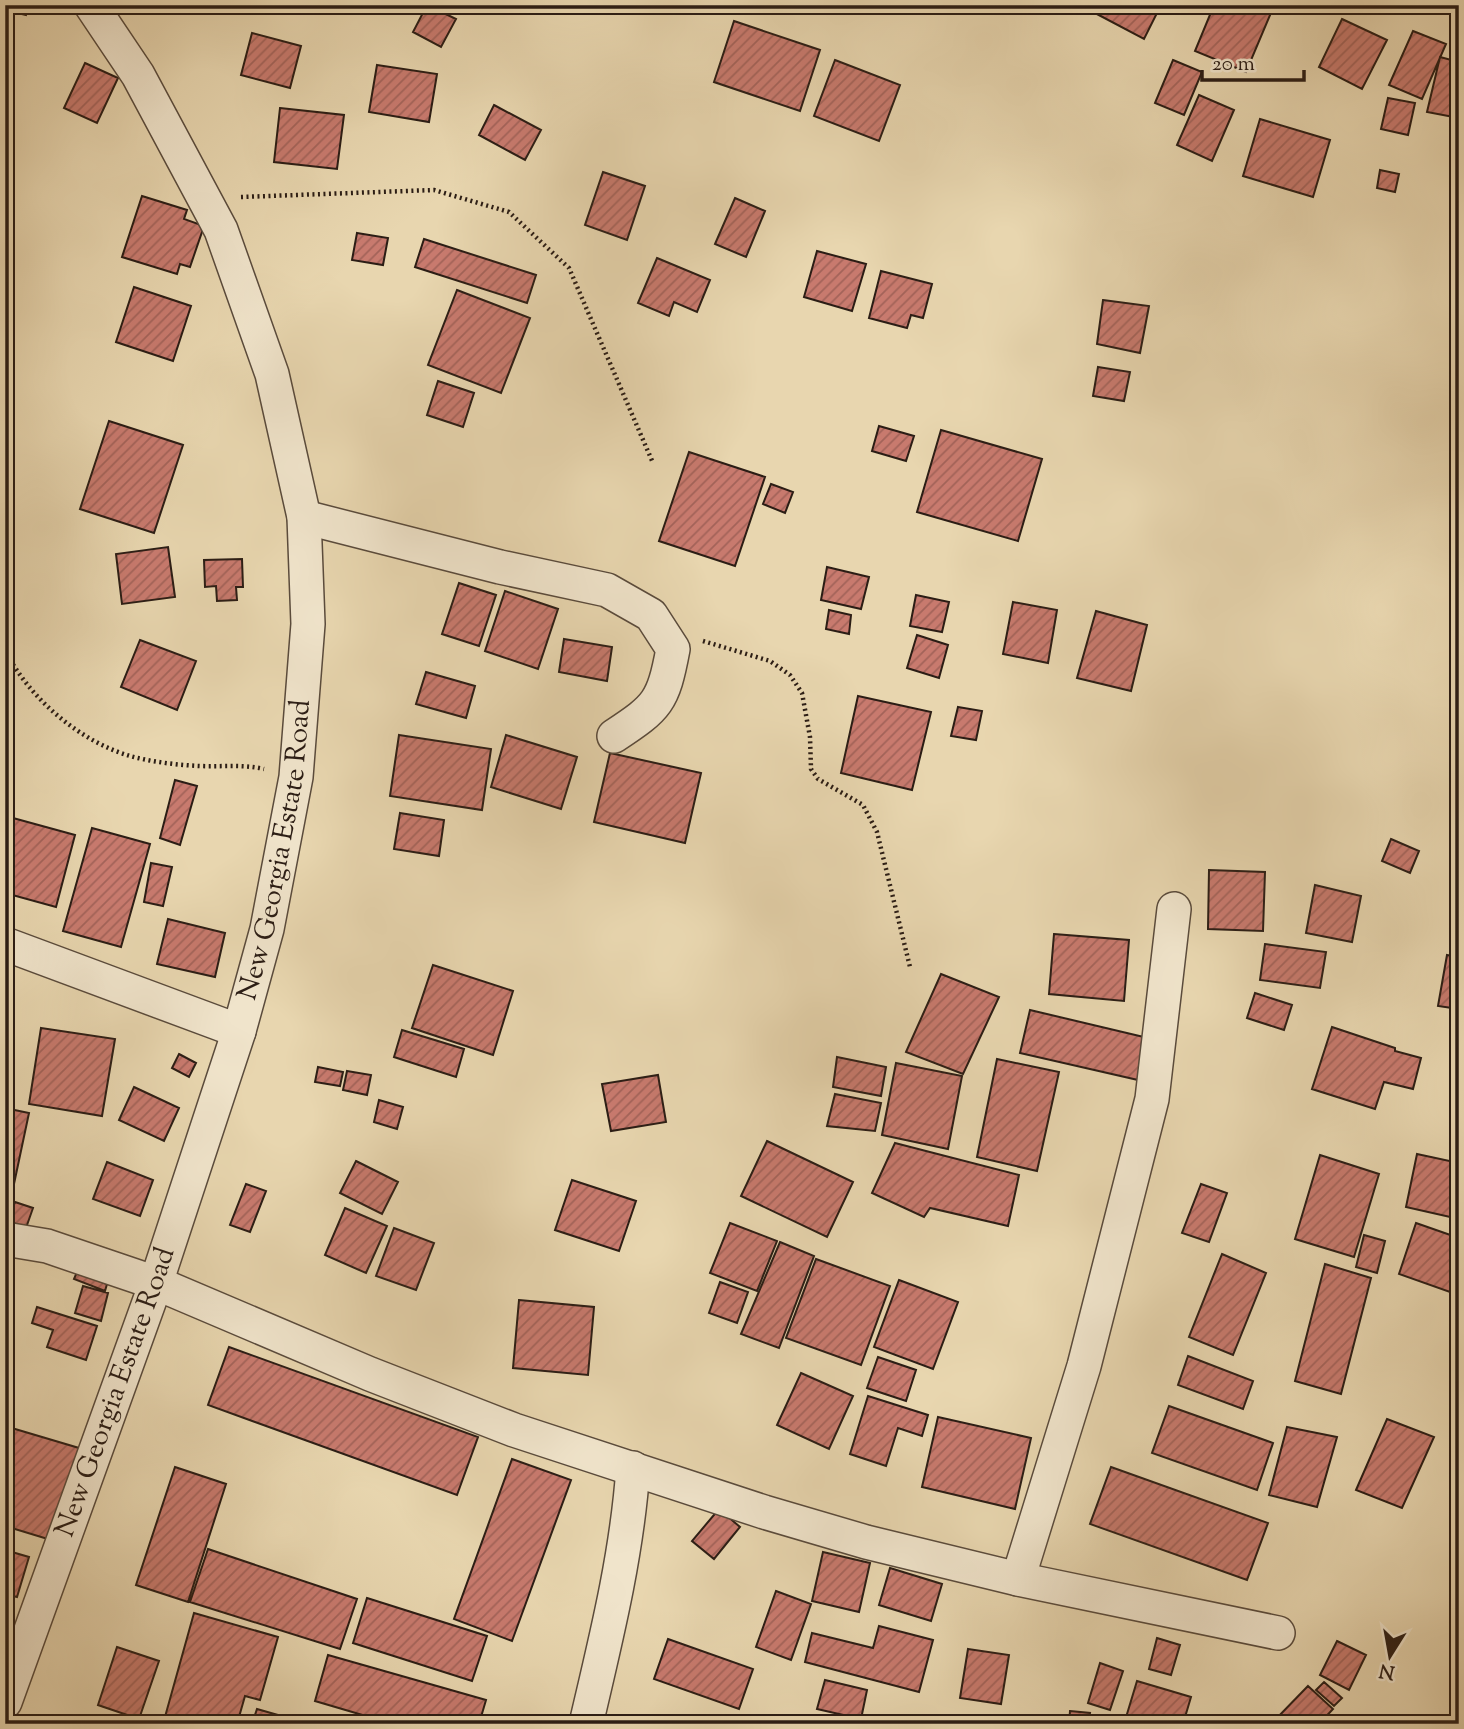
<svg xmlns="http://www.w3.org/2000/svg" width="1464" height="1729" font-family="'Sorts Mill Goudy',serif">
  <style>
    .building { fill: url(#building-hatch); stroke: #2b1d15; stroke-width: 2 }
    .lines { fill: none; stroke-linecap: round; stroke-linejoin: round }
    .street-casing { stroke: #5a4b3c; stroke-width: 36 }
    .path { stroke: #2b1d15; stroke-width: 4.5; stroke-dasharray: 2 3.5; stroke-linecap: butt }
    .street { stroke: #f0e4cb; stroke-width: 33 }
    .labels { text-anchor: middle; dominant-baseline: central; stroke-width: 5; stroke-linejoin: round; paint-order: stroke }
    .street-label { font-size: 28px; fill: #2b1d15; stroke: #f0e4cb }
  </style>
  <defs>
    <pattern id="building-hatch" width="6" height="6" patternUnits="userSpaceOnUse" patternTransform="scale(1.75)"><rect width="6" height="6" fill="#c87a6e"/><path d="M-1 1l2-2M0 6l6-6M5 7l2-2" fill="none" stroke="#a36359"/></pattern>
  </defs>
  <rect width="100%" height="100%" fill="#e8d6af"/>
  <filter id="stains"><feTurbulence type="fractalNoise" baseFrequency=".00286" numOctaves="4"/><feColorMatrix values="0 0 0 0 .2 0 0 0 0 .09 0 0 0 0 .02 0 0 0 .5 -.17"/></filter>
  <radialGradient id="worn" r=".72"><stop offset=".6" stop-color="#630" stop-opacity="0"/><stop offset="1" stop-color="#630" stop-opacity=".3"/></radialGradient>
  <path class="building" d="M5 5H29L26 15 5 10Z
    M427 5 456 19 441 47 413 32Z
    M1100 5H1161L1144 39 1095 13Z
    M1214 5H1267L1273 8 1246 72 1195 51Z
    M1342 19 1387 40 1362 89 1319 67Z
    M734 21 820 50 800 111 714 82Z
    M1413 31 1446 44 1422 99 1389 85Z
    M252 33 301 46 290 88 241 75Z
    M1440 57 1459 62V118L1427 112Z
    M835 60 900 85 879 141 814 116Z
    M1173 60 1202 72 1184 115 1155 103Z
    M85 63 118 78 97 123 64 108Z
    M377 65 437 74 429 122 369 112Z
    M1199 95 1234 110 1212 161 1177 145Z
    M1388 98 1415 103 1408 135 1381 129Z
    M494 105 541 130 525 160 479 135Z
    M280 108 344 115 337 169 274 162Z
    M1260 119 1330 140 1313 197 1243 176Z
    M1380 170 1399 174 1395 192 1377 188Z
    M603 172 645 186 627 240 585 225Z
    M142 196 187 210 184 219 204 226 190 267 180 264 177 274 122 257Z
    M735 198 765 211 746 257 715 244Z
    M357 233 388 238 383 265 352 260Z
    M424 239 536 275 527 303 415 267Z
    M817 251 866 264 852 311 804 297Z
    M657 258 710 280 697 312 674 302 669 316 638 303Z
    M881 271 932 284 923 318 911 315 907 328 869 318Z
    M134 287 191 306 173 361 116 342Z
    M457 290 530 318 501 393 428 365Z
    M1103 300 1149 306 1140 353 1097 344Z
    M1098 367 1130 372 1124 401 1093 396Z
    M438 381 474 393 463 427 427 415Z
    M109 421 183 445 154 533 80 509Z
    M879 426 914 436 906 461 872 451Z
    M941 430 1042 459 1018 541 917 512Z
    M689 452 765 477 735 566 659 541Z
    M771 484 793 492 785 513 763 504Z
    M168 547 175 597 122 604 116 554Z
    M242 559 243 587H236L237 600 217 601 216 586 205 587 204 560Z
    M827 567 869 577 861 609 821 600Z
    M459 583 496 595 479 646 442 634Z
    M505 591 558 609 538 669 485 651Z
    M916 595 949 602 942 632 910 626Z
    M1013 602 1057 610 1048 663 1003 654Z
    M829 610 851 615 849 634 826 629Z
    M1096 611 1147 625 1131 691 1077 678Z
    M917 635 948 645 939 678 907 668Z
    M564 639 612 647 607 681 559 672Z
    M140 640 196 661 177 710 121 687Z
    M426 672 475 686 466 718 416 704Z
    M858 696 931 712 912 790 841 773Z
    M958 707 982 711 976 740 951 736Z
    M399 735 491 749 482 810 390 796Z
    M506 735 577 757 561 809 491 787Z
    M610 753 701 773 685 843 594 822Z
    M175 780 197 786 180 845 160 838Z
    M400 813 444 820 439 856 394 849Z
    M13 818 75 835 56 907 5 893V844Z
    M92 828 150 844 121 947 63 931Z
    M1391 839 1419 851 1410 873 1382 861Z
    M151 863 172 867 163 906 144 902Z
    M1209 870 1265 872 1263 931 1208 929Z
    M1315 885 1361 896 1352 942 1306 933Z
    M168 919 225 933 215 977 157 964Z
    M1054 934 1129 940 1124 1001 1049 994Z
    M1265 944 1326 952 1320 988 1260 980Z
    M1447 955 1459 957V1009L1438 1006Z
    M433 965 513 991 493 1055 412 1028Z
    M941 974 999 997 963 1074 906 1052Z
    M1255 993 1292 1005 1284 1030 1247 1018Z
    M5 996 12 997 5 1037Z
    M1030 1010 1148 1038 1138 1080 1020 1053Z
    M1332 1027 1395 1048V1051L1421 1058 1413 1089 1384 1082 1375 1109 1312 1089Z
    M41 1028 115 1039 102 1116 29 1104Z
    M402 1030 464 1049 456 1077 394 1057Z
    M179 1054 196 1063 189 1077 172 1068Z
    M837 1057 886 1067 881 1096 833 1087Z
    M997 1059 1059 1072 1037 1171 977 1157Z
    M896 1063 962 1076 948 1149 882 1135Z
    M318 1067 343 1072 340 1086 315 1082Z
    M347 1071 371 1075 367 1095 343 1090Z
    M658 1075 666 1122 611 1131 602 1084Z
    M134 1087 179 1108 164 1141 119 1120Z
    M835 1094 881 1103 875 1131 827 1126Z
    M379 1100 403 1107 397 1129 374 1122Z
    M5 1108 29 1113 7 1217H5Z
    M767 1141 853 1182 827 1237 741 1196Z
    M895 1143 1019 1175 1008 1226 930 1208 924 1217 872 1193Z
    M1417 1154 1459 1163V1219L1406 1207Z
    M1320 1155 1379 1174 1354 1257 1295 1239Z
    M356 1161 398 1182 382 1214 340 1193Z
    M107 1162 153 1180 140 1216 93 1199Z
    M572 1180 636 1201 619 1251 555 1230Z
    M246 1184 266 1191 250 1232 230 1225Z
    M1201 1184 1227 1193 1209 1242 1182 1233Z
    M15 1202 33 1208 26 1228 8 1221Z
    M345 1208 387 1226 366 1273 325 1255Z
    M730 1223 777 1241 757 1291 710 1273Z
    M1416 1223 1459 1238V1268L1450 1292 1399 1274Z
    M394 1228 434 1243 416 1290 376 1276Z
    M1364 1235 1385 1241 1377 1273 1356 1267Z
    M780 1242 814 1256 779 1348 741 1334Z
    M1222 1254 1266 1273 1233 1355 1189 1337Z
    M816 1259 890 1286 861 1365 786 1338Z
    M1325 1264 1371 1278 1341 1394 1295 1381Z
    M77 1272 107 1284 105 1291 74 1279Z
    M899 1280 958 1302 933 1369 874 1347Z
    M720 1282 748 1292 737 1323 709 1313Z
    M83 1286 108 1293 101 1321 75 1313Z
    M519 1300 594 1307 588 1375 513 1368Z
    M37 1307 97 1326 86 1360 47 1347 53 1330 32 1323Z
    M229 1347 478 1437 457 1495 208 1405Z
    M1188 1356 1253 1381 1243 1409 1178 1385Z
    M878 1357 916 1370 906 1401 867 1388Z
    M801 1373 853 1396 829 1449 777 1425Z
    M868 1396 928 1415 922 1436 898 1428 886 1466 850 1454Z
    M1169 1406 1273 1443 1257 1490 1152 1453Z
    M938 1417 1031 1438 1015 1509 922 1487Z
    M1387 1419 1434 1437 1402 1508 1356 1490Z
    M5 1426 79 1448 51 1540 5 1526Z
    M1287 1427 1337 1437 1317 1507 1269 1495Z
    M512 1459 571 1480 512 1641 454 1619Z
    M175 1467 226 1484 188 1602 136 1585Z
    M1111 1467 1268 1523 1247 1580 1090 1524Z
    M719 1509 740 1527 714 1559 692 1541Z
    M208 1549 357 1599 340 1649 190 1602Z
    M5 1550 29 1557 17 1597 5 1594Z
    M823 1552 870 1563 859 1612 812 1601Z
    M890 1568 942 1584 931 1621 879 1605Z
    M776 1591 811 1604 791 1660 756 1647Z
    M367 1598 487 1636 472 1681 353 1643Z
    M194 1613 278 1637 260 1700 245 1696 237 1724H163Z
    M879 1626 933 1640 919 1692 805 1662 812 1633 873 1648Z
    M1157 1638 1180 1645 1171 1675 1149 1669Z
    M668 1639 753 1669 739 1709 654 1679Z
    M1337 1641 1366 1655 1349 1690 1320 1675Z
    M117 1647 159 1661 139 1719 98 1705Z
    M968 1649 1009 1655 1001 1704 960 1698Z
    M328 1655 486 1700 479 1724H393L315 1701Z
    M1100 1663 1123 1671 1110 1710 1088 1703Z
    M825 1680 867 1690 861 1719 817 1709Z
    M1137 1681 1191 1697 1183 1724H1124Z
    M1324 1682 1342 1698 1334 1706 1316 1690Z
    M1308 1686 1333 1709 1319 1724H1277L1274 1721Z
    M257 1709 292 1719 291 1724H252Z
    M1070 1711 1090 1713 1088 1724H1069Z"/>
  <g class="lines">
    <defs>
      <g id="street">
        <path d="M304 517 500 567 607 590 651 615 673 649C663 702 658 707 614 736"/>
        <path d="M5 944 239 1031"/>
        <path d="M5 1239 47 1246 156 1283 370 1374 514 1430 764 1512 866 1542 1018 1579 1278 1633"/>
        <path d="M1018 1579 1084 1366 1152 1099 1174 909"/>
        <path id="s1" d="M5 1702 156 1283 239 1031 267 929 296 777 308 624 304 517 272 374 221 230 138 75 91 5"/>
        <path d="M586 1724C606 1639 627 1555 633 1468"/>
      </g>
    </defs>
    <use href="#street" class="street-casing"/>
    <path class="path" d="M241 197 434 190 509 212 569 268 653 463
      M703 641 770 661 790 675 802 693 810 737 811 769 818 779 863 805 877 832 910 967
      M5 650C29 698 79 741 130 756 152 762 177 765 200 766 222 767 243 764 264 769"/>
    <use href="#street" class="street"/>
  </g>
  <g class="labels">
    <g class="street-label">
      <text stroke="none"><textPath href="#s1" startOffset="896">New Georgia Estate Road</textPath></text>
      <text stroke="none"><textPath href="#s1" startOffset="329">New Georgia Estate Road</textPath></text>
    </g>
  </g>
  <rect width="1464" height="1729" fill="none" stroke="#e8d6af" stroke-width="28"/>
  <rect x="7" y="7" width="1450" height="1715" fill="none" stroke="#2b1d15" stroke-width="3.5"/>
  <rect x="14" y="14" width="1436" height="1701" fill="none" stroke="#2b1d15" stroke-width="2"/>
  <g transform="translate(1390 1656) rotate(191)" stroke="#f0e4cb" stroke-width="5" paint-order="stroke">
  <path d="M0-5L12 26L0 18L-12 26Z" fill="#2b1d15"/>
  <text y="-10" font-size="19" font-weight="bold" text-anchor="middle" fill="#2b1d15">N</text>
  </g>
  <path d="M1202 70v10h102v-10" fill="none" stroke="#2b1d15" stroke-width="3.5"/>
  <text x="1212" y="70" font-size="21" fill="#2b1d15" stroke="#f0e4cb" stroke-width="5" paint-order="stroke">20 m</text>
  <rect width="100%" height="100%" filter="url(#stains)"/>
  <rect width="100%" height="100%" fill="url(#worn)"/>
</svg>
